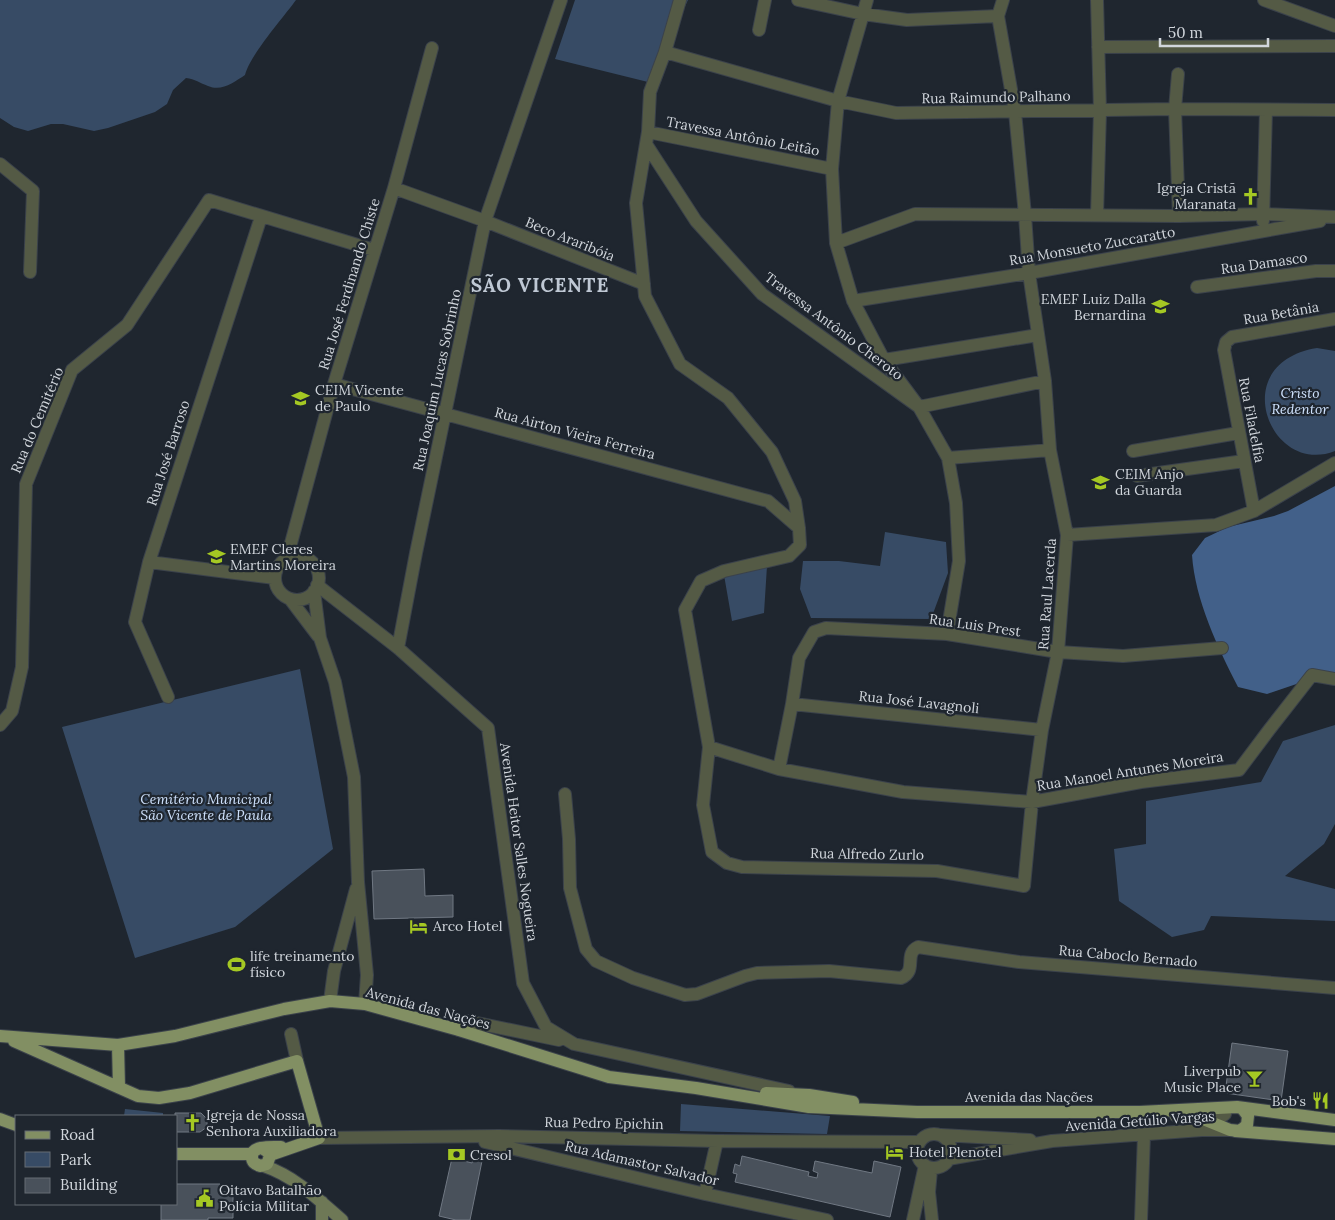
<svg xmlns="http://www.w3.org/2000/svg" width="1335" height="1220" font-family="Lora,serif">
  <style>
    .green { fill: #374b65 }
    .forest { fill: #426089 }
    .building { fill: #49515b; stroke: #707883 }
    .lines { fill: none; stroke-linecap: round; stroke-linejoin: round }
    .street-casing { stroke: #3b424b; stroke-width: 14 }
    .secondary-casing { stroke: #3b424b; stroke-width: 14 }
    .primary-casing { stroke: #3b424b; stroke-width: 14 }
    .street { stroke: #545a45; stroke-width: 12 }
    .secondary { stroke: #6e7856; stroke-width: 12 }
    .primary { stroke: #828f63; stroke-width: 12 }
    .labels { text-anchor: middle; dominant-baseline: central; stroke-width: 4.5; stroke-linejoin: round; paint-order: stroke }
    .street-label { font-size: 14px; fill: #d1d6dc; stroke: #1f262f }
    .poi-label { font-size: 14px; fill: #d1d6dc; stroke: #1f262f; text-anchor: start }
    .park-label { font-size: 14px; font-style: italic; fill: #cee1fc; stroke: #1f262f }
    .district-label { font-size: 19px; font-weight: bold; letter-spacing: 1px; fill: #bfc8d4; stroke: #1f262f }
  </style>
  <rect width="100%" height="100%" fill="#1f262f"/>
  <path class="green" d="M0 0H296C283 18 250 55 245 75 234 82 222 92 208 86 200 83 195 79 186 78L173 90 167 104 155 112 108 128 94 131 63 124H51L28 131 14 127 0 118Z
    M575 0H688L648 82 555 59Z
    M1317 348 1335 351V451C1270 477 1225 363 1317 348Z
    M885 532 946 542 948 573 931 619 811 618 800 589 803 561H839L880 566Z
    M767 566 764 613 732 621 724 575Z
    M300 669 333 849 235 927 135 958 62 727Z
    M1335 725V824L1324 844 1285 876 1335 889V921L1211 916 1204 930 1172 937 1119 901 1114 849 1146 844V801L1261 782 1283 741Z
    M681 1104 830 1116 827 1134 680 1131Z
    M125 1109 163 1113V1116H124Z"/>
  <path class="forest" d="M1335 486V675L1320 676 1267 694 1238 687C1218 648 1195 600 1192 555L1205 538 1228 527 1274 516 1288 511Z"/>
  <path class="building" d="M424 869 425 896 453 895V917L374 919 372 871Z
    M1232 1043 1288 1051 1281 1101 1225 1093Z
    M175 1113H201L207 1119V1127L200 1132H176V1116H175Z
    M742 1156 809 1172 808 1176 817 1178 818 1173 813 1171 815 1161 872 1173 874 1161 901 1167 890 1217 735 1182 737 1174 733 1173 735 1164 740 1166Z
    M452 1158 472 1163 473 1159 482 1161 470 1220H456L439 1216Z
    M176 1184H220V1192H233V1218H208V1220H161V1204H176Z"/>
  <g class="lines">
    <defs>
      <path id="street" d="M680 0 665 52 650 92 648 132 636 203 645 296 680 364 728 398 772 452 795 501 799 528 800 545 789 556 724 571 701 581 685 610 709 747 703 805 712 852 727 863 742 867 937 871 1024 886 1032 802 1042 730 1058 652 1067 535 1050 450 1045 381 1029 273 1025 215 1015 112 998 16 1003 0
        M798 0 863 14 907 20 998 16
        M867 0 838 101 832 169 836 243 853 301 884 360 919 407 948 458 956 503 959 561 947 634
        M1097 0 1100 111 1097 215
        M1264 0 1335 26
        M759 30 765 0
        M1098 47 1335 46
        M665 52 838 101 896 113 1175 109 1335 110
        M1178 74 1175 109 1179 216
        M648 132 832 169
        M646 144 696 221 762 294 919 407 1045 381
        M0 164 33 191 30 272
        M394 188 485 221 644 284
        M1263 221 1266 110
        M836 243 915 214 1179 216 1264 214 1335 217
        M1197 287 1316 271H1335
        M853 301 1029 273 1320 221
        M884 360 1038 335
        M334 384 768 501 799 528
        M1133 451 1238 433
        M948 458 1050 450
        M1137 476 1244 461
        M1254 511 1224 350 1226 342 1232 337 1335 319
        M1067 535 1216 525 1254 511 1335 463
        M275 578a22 22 0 1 1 44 0a22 22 0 1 1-44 0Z
        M287 558 334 384 394 188 432 48
        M149 562 275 578
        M317 585 398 648 488 728 523 983 546 1027 574 1044 789 1091
        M314 591 320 638 335 682 354 777 358 882 367 975 365 1004
        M290 599 318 636
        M398 648 416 553 485 221 561 0
        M168 697 135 622 149 562 261 217
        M792 704 1042 730
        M0 725 12 711 22 667 26 484 72 370 127 325 209 200 374 250
        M709 747 779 769 903 792 1032 802 1141 782 1239 770 1269 730 1312 675 1335 679
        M779 769 792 704 799 658 814 632 826 628 947 634 1058 652 1123 656 1222 648
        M565 794 569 839 570 888 586 949 596 961 633 978 685 995 697 994 745 976 757 973 829 971 901 978C918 971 903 954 918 947L1019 962 1335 988
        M330 1001 334 971 356 889
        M459 1030 467 1021 559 1040
        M291 1034 297 1061
        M1204 1129 1225 1114
        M917 1151a17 17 0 1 1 34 0a17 17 0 1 1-34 0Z
        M941 1135 1030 1140
        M319 1138 499 1136 717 1141 919 1142
        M485 1142 705 1194 827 1220
        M948 1159 1052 1141 1202 1130H1230
        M931 1170 929 1192 932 1220
        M705 1194 717 1141
        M913 1220 925 1165
        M1141 1220 1144 1135"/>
      <path id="secondary" d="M264 1166C294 1176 318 1199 342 1220
        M322 1220V1202"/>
      <path id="primary" d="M0 1036 118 1045 175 1036 284 1009 330 1001 365 1004 459 1030 609 1077 696 1088 809 1107 917 1112H1140L1237 1107 1335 1120
        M14 1041 138 1096 159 1098 190 1093 297 1061 319 1138 270 1155
        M118 1045 119 1087
        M766 1093 809 1095 853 1102
        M1176 1116 1203 1119 1230 1130 1240 1131 1247 1125 1248 1116 1242 1108 1237 1107
        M0 1119 16 1125
        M1235 1131 1335 1139
        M262 1148 268 1152 270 1156 267 1164 260 1166C256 1164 252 1163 252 1157 251 1145 273 1147 281 1147
        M176 1154H252"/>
    </defs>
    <use href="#street" class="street-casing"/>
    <use href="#secondary" class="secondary-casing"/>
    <use href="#primary" class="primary-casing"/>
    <use href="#street" class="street"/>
    <use href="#secondary" class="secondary"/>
    <use href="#primary" class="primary"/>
  </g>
  <defs>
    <symbol id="church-bare" viewBox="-9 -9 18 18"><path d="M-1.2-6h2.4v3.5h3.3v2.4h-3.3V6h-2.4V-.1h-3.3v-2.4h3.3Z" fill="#a5c823" stroke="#1f262f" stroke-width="2.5" paint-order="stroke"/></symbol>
    <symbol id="school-bare" viewBox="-9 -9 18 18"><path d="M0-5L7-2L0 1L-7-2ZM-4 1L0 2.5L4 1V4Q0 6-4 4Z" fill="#a5c823" stroke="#1f262f" stroke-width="2.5" paint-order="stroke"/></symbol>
    <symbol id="hotel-bare" viewBox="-9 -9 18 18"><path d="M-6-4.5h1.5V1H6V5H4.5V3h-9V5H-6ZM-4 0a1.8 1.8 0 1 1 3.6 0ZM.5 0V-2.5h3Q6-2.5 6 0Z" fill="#a5c823" stroke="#1f262f" stroke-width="2.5" paint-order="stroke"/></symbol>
    <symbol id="stadium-bare" viewBox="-9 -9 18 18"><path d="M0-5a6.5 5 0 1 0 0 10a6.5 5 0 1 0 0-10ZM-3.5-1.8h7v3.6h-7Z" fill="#a5c823" stroke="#1f262f" stroke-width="2.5" paint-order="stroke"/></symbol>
    <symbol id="bar-bare" viewBox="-9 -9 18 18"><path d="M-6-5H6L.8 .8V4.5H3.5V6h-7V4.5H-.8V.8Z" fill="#a5c823" stroke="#1f262f" stroke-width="2.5" paint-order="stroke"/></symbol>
    <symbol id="restaurant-bare" viewBox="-9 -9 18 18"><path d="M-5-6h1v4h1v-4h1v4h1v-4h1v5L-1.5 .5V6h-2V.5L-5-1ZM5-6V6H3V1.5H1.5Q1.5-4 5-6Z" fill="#a5c823" stroke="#1f262f" stroke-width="2.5" paint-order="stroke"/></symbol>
    <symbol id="bank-bare" viewBox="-9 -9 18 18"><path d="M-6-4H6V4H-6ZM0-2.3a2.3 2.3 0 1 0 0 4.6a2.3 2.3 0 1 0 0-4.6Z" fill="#a5c823" stroke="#1f262f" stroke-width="2.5" paint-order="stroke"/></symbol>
    <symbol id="civic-bare" viewBox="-9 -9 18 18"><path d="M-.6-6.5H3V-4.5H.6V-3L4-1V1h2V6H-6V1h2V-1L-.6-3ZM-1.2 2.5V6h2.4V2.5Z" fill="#a5c823" stroke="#1f262f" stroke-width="2.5" paint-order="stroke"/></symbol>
  </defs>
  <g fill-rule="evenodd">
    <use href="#church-bare" x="1238" y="184" width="25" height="25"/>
    <use href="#school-bare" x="1148" y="294" width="25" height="25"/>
    <use href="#school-bare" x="288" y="386" width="25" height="25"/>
    <use href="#school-bare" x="1088" y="470" width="25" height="25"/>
    <use href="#school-bare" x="204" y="544" width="25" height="25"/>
    <use href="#hotel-bare" x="406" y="914" width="25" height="25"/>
    <use href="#stadium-bare" x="224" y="952" width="25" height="25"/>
    <use href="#bar-bare" x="1242" y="1066" width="25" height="25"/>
    <use href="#restaurant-bare" x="1308" y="1088" width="25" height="25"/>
    <use href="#church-bare" x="180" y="1110" width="25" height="25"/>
    <use href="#hotel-bare" x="882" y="1140" width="25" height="25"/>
    <use href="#bank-bare" x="444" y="1142" width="25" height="25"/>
    <use href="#civic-bare" x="192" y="1186" width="25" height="25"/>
  </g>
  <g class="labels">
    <g class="street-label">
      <text transform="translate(996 97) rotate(-1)">Rua Raimundo Palhano</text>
      <text transform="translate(743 136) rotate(11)">Travessa Antônio Leitão</text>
      <text transform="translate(570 239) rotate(22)">Beco Araribóia</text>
      <text transform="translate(1092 246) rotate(-10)">Rua Monsueto Zuccaratto</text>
      <text transform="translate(1264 263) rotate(-8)">Rua Damasco</text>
      <text transform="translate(349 284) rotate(-73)">Rua José Ferdinando Chiste</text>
      <text transform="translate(1281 313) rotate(-10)">Rua Betânia</text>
      <text transform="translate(834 326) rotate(37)">Travessa Antônio Cheroto</text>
      <text transform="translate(437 380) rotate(-78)">Rua Joaquim Lucas Sobrinho</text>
      <text transform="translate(37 420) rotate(-67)">Rua do Cemitério</text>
      <text transform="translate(1252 420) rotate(79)">Rua Filadelfia</text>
      <text transform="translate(575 433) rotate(15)">Rua Airton Vieira Ferreira</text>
      <text transform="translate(168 453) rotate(-72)">Rua José Barroso</text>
      <text transform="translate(1047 594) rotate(-86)">Rua Raul Lacerda</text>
      <text transform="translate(975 625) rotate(8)">Rua Luis Prest</text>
      <text transform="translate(919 702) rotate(6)">Rua José Lavagnoli</text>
      <text transform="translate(1130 771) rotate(-9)">Rua Manoel Antunes Moreira</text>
      <text transform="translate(519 842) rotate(82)">Avenida Heitor Salles Nogueira</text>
      <text transform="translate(867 854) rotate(1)">Rua Alfredo Zurlo</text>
      <text transform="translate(1128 956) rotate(5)">Rua Caboclo Bernado</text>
      <text transform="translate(428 1008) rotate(15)">Avenida das Nações</text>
      <text x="1029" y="1097">Avenida das Nações</text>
      <text transform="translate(1140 1121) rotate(-4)">Avenida Getúlio Vargas</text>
      <text transform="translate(604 1123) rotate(1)">Rua Pedro Epichin</text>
      <text transform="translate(642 1163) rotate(13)">Rua Adamastor Salvador</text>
    </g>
    <g class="poi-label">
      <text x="1236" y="188" text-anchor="end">Igreja Cristã<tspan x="1236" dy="16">Maranata</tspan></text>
      <text x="1146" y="299" text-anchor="end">EMEF Luiz Dalla<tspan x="1146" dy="16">Bernardina</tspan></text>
      <text x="315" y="390">CEIM Vicente<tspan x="315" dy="16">de Paulo</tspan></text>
      <text x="1115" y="474">CEIM Anjo<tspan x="1115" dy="16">da Guarda</tspan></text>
      <text x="230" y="549">EMEF Cleres<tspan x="230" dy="16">Martins Moreira</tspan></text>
      <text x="433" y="926">Arco Hotel</text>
      <text x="250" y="956">life treinamento<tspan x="250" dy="16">físico</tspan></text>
      <text x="1241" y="1071" text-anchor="end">Liverpub<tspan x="1241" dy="16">Music Place</tspan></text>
      <text x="1306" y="1101" text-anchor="end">Bob's</text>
      <text x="206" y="1115">Igreja de Nossa<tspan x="206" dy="16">Senhora Auxiliadora</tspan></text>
      <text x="909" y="1152">Hotel Plenotel</text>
      <text x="470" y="1155">Cresol</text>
      <text x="219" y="1190">Oitavo Batalhão<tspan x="219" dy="16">Polícia Militar</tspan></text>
    </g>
    <g class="park-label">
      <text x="1300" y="393">Cristo<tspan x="1300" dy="16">Redentor</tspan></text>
      <text x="206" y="799">Cemitério Municipal<tspan x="206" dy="16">São Vicente de Paula</tspan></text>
    </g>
    <g class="district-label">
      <text x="540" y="285">SÃO VICENTE</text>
    </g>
  </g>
  <rect x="15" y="1115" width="162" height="90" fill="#1f262f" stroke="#666c74"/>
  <rect x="25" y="1131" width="25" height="8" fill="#828f63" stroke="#666c74"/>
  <text x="60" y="1140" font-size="15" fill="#d1d6dc">Road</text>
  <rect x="25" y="1152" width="25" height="15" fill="#374b65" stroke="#666c74"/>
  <text x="60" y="1165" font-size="15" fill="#d1d6dc">Park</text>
  <rect x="25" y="1178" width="25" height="15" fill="#49515b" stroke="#666c74"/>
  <text x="60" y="1190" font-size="15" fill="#d1d6dc">Building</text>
  <path d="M1160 38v8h108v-8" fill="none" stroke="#d1d6dc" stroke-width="2.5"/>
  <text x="1168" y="38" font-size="15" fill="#d1d6dc" stroke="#1f262f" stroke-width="4" paint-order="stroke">50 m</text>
</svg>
